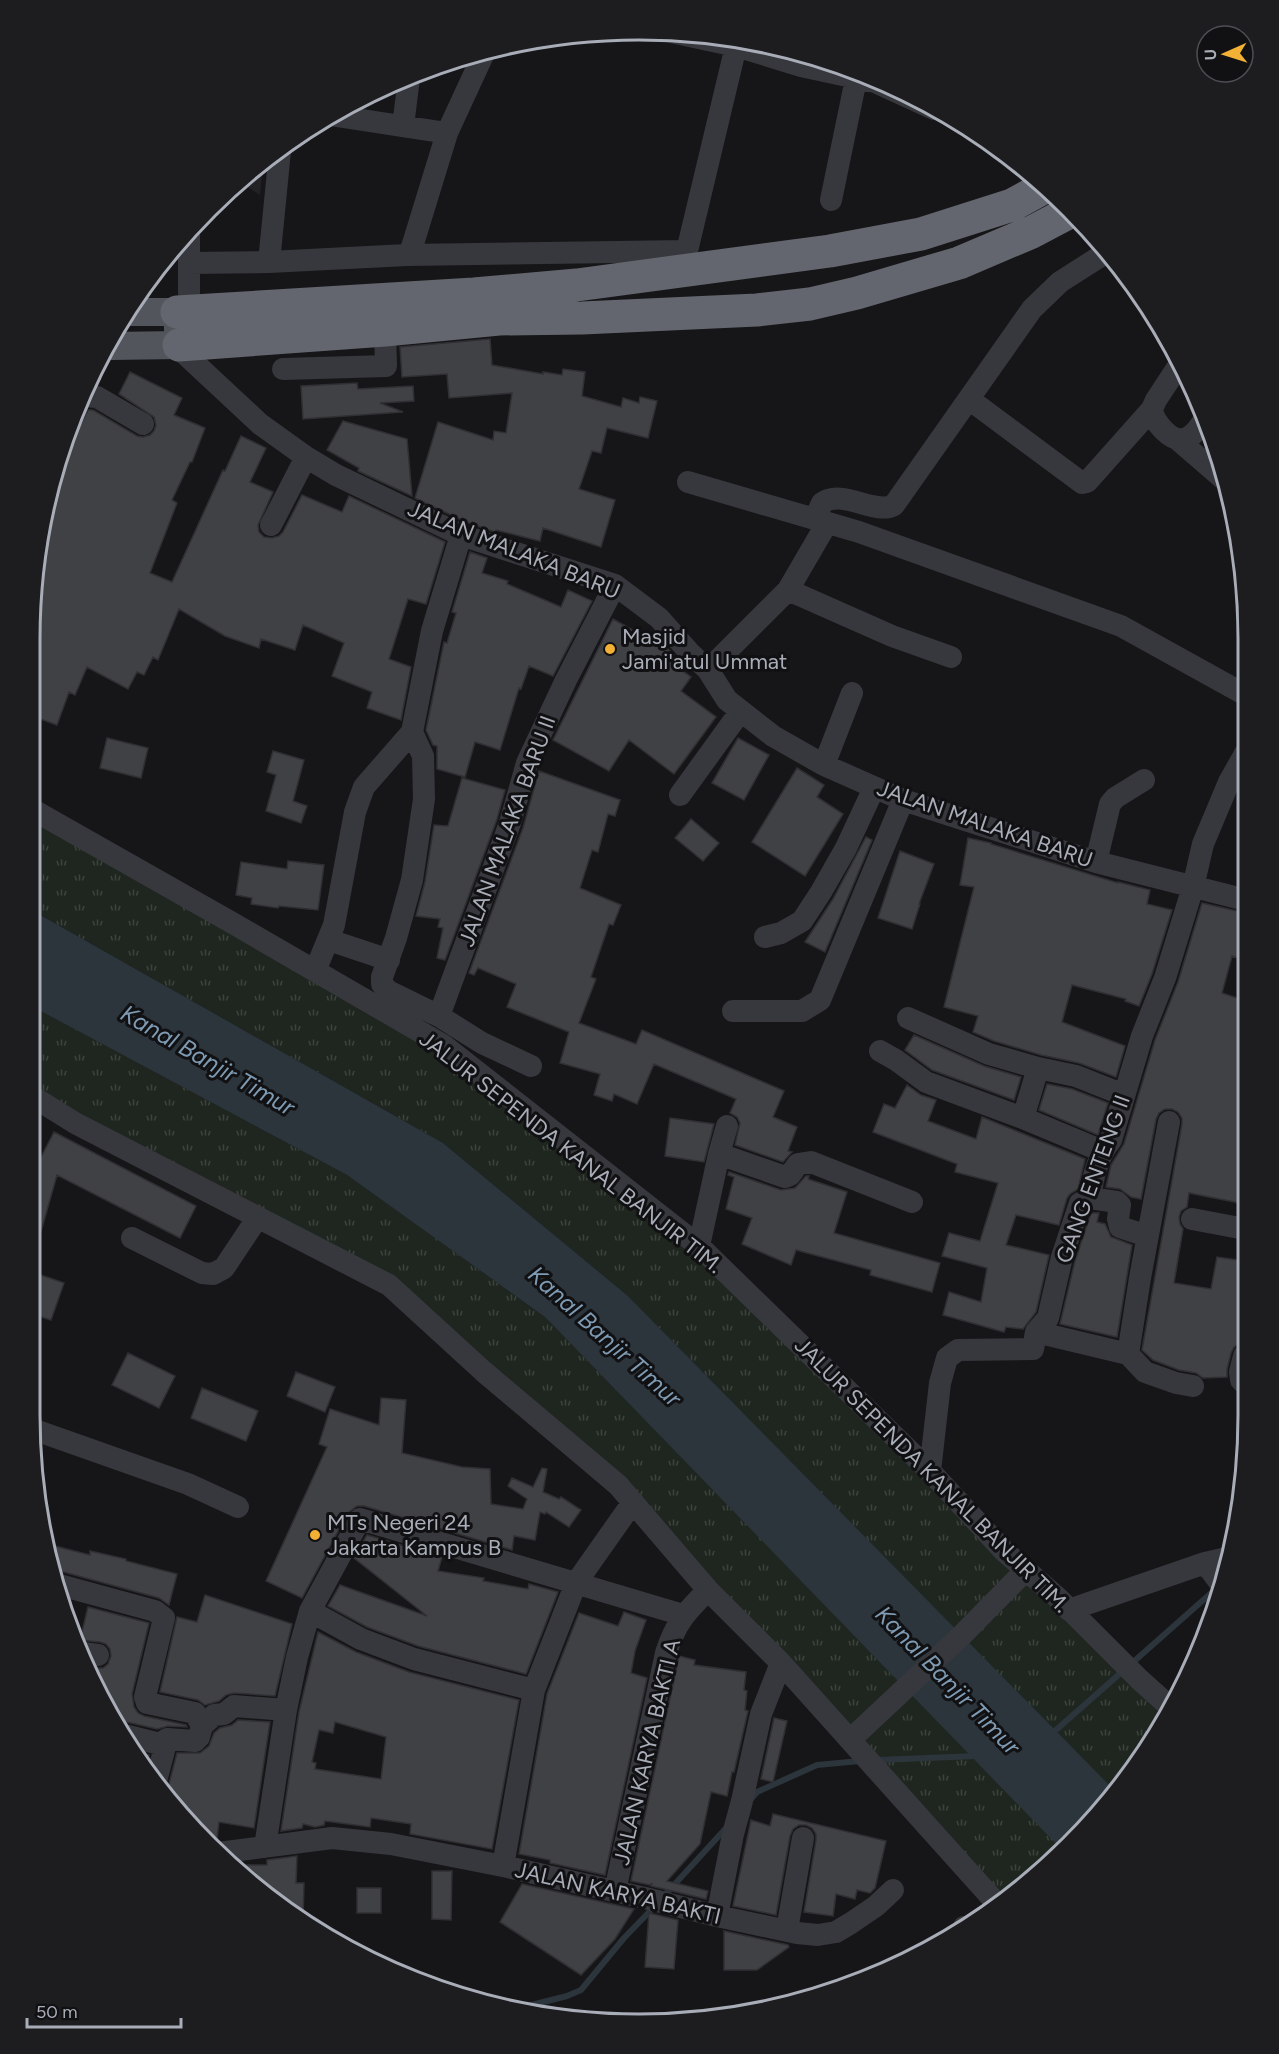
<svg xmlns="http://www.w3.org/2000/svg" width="1279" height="2054" font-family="Figtree,sans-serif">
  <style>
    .built { fill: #222225 }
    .grass { fill: url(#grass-tufts) }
    .water { fill: #2c353c }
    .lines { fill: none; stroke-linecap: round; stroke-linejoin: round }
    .stream { stroke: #2c353c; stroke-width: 6 }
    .building { fill: #404145; stroke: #303034; stroke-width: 1.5; fill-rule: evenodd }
    .minor { stroke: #37383d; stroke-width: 22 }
    .major { stroke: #53555c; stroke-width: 28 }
    .highway { stroke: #63666e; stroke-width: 33 }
    .poi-dot { fill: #f2b134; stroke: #111113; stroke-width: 2 }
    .labels { text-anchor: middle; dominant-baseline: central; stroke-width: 6; stroke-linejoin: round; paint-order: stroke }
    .street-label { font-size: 22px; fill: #a8adb8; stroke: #111113 }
    .poi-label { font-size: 22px; fill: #a8adb8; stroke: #111113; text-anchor: start }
    .water-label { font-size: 24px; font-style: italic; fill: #7f9bb3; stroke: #111113 }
    .rim { fill: none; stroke: #a8adb8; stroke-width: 3 }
  </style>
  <defs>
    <pattern id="grass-tufts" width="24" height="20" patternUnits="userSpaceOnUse" patternTransform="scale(1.5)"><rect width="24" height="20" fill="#1e261f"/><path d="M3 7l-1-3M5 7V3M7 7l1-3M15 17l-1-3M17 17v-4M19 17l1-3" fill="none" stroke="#3c433d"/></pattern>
  </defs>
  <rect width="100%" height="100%" fill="#161618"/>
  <path class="built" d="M263 163 260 195 238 181Z"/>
  <path class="grass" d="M35 811 406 1024 699 1246 1169 1706 1123 1786 1116 1793 628 1296 443 1143 35 912Z
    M35 1008 347 1175 545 1317 1063 1850 1042 1873 999 1905 620 1487 389 1285 35 1098Z"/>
  <path class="water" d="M35 912 443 1143 628 1296 1117 1793 1062 1850 545 1317 347 1175 35 1008Z"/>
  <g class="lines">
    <path class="stream" d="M1131 1664 1218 1587
      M1049 1733 1056 1730 1124 1670
      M877 1760 977 1756
      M751 1799 757 1792 817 1765 860 1761
      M663 1897 727 1827
      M512 2010 567 1996 581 1990 624 1938 654 1907"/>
  </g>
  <path class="building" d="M490 339 492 365 543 374V372L562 375 563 369 585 372 582 396 621 407 623 398 639 403 640 397 657 401 648 438 607 428 601 453 592 451 579 489 615 500 601 547 543 528 540 541 496 530 495 532 466 522 415 498 438 422 493 440 494 431 506 433 512 393 449 398 447 374 402 377 400 347Z
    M130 372 182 398 174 415 205 428 192 462H190L172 500 177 503 150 573 172 582 223 470 225 471 241 436 266 448 250 482 273 492 258 525 259 532 264 537 272 538 279 536 283 532 302 495 342 512 349 496 445 542 426 604 408 599 389 659 411 667 401 720 367 708 372 692 332 676 344 643 303 625 295 650 261 639 259 648 225 636 179 609 158 660 153 657 144 675 137 672 128 689 87 667 75 695 69 692 57 725 35 717V560L69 434 74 437 88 410H93L137 436 143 437 150 435 154 431 156 425 154 417 119 394Z
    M357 383 358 389 413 386 414 401 380 403 403 412 303 419 301 386Z
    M343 421 407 439 412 496 358 471 359 468 327 450Z
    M470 552 487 558 482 573 508 581 507 584 561 607 568 590 592 601 553 676 529 666 521 689 519 688 500 750 475 742 465 777 437 769V746L433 745 426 730 444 642 447 643 456 613 452 612Z
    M613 619 652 641 656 637 674 655 669 661 691 677 681 691 716 717 674 774 629 740 609 771 553 740Z
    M107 738 148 748 141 778 100 768Z
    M738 738 769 755 744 800 712 783Z
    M273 751 304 760 293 801 307 806 301 823 266 811 276 775 267 772Z
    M797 768 824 785 817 797 843 814 805 876 752 842Z
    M539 771 620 800 615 816 608 814 598 852 592 850 580 888 621 905 613 925 609 924 591 977 596 979 579 1023 636 1044 642 1030 784 1091 773 1117 797 1127 788 1151 792 1152 783 1162 735 1145 740 1123 737 1117 730 1113 736 1099 654 1064 637 1104 614 1094 612 1101 594 1095 600 1074 560 1063 569 1032 507 1007 516 984 478 968 474 975 469 973 523 828Z
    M462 778 505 790 497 819 445 960 437 958 443 928 438 927 440 919 416 916 425 882 434 825 448 826Z
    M691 819 719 843 703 861 675 838Z
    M866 837 872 840 825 952 805 942 833 899Z
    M968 838 991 843V844L1118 883V882L1150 890 1147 904 1172 910 1152 974 1139 1006 1125 1001 1126 999 1072 985 1062 1022 1125 1046 1116 1077 1079 1063 1041 1055 994 1041 973 1032 978 1016 944 1007 974 887 960 885Z
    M900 851 934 864 919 904H920L912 929 878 918Z
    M288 861 324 865 318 910 279 906 278 908 251 904 252 898 236 895 241 862 287 869Z
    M1202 903 1246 913V961L1232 956 1222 993 1246 1001 1245 1204 1189 1193 1187 1207 1181 1211 1179 1217 1180 1224 1183 1229 1174 1283 1211 1289 1217 1257 1245 1261V1329L1241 1328 1239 1344 1234 1347 1231 1353 1227 1369V1377L1203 1378 1196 1373 1179 1370 1153 1360 1142 1350 1182 1124V1118L1178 1112 1172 1109H1165L1159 1113 1156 1119 1141 1199 1131 1197 1120 1189 1106 1187 1111 1165 1124 1144 1155 1040 1178 982Z
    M914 1035 984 1066 1021 1077 1014 1100 932 1070 905 1050Z
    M1047 1084 1072 1089 1108 1103 1098 1135 1039 1110Z
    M907 1085 921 1095 936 1100 928 1121 976 1139 982 1117 1085 1159 1078 1189 1070 1194 1067 1198 1059 1225 1016 1215 1006 1245 1049 1255 1036 1312 1023 1329 1006 1327 1004 1332 943 1315 949 1292 981 1302 987 1268 942 1256 949 1233 980 1241 998 1183 955 1172 957 1164 873 1132 884 1104 895 1108Z
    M670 1118 714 1124 704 1162 665 1156Z
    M54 1132 196 1206 180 1238 57 1175 40 1235 35 1234V1169Z
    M729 1172 781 1190 795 1188 806 1176H809L808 1179 847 1192 834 1233 940 1263 932 1292 870 1275 871 1270 796 1250 791 1265 742 1244 752 1218 726 1209 734 1177 728 1175Z
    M1091 1213H1099L1097 1222 1105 1224 1111 1237 1132 1245 1117 1337 1060 1324 1075 1261Z
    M35 1273 64 1283 51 1320 35 1315Z
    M128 1353 175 1376 159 1408 112 1385Z
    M296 1372 335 1387 325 1412 287 1396Z
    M202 1388 258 1411 246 1441 191 1418Z
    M381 1398 406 1400 402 1453 462 1467 490 1469 491 1504 523 1509 527 1499 508 1486 512 1478 533 1487 542 1468 547 1469 543 1492 559 1499 561 1497 581 1510 569 1527 546 1512 545 1514 540 1512 535 1540 514 1536 512 1550 364 1506H357L348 1513 302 1598 266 1581 327 1447 319 1444 330 1409 379 1425Z
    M367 1535 442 1557 438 1571 484 1578 483 1581 528 1589 529 1584 558 1592 526 1674 418 1646 367 1627 328 1606 340 1585 427 1616 354 1558Z
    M47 1544 90 1555V1551L126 1559V1561L177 1574 169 1605 159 1598 60 1571H53Z
    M205 1595 292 1624 275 1696 234 1693 226 1695 219 1701 205 1705 198 1700 160 1692 177 1617 197 1622Z
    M88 1607 149 1623 132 1694 134 1707 138 1713 144 1716 186 1725 187 1727 168 1726 157 1729 127 1722 118 1723 91 1668H103L108 1664 111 1656 110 1649 106 1644 100 1642 80 1640Z
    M624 1612 646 1620 635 1651 631 1673 647 1678 605 1875 550 1863V1860L519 1854 547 1694 579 1613 618 1626Z
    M318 1632 356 1652 409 1672 519 1700 492 1849 410 1834 411 1824 371 1818 370 1827 325 1821 324 1825 315 1827 303 1824 302 1828 281 1831 299 1712ZM335 1722 386 1737 381 1779 315 1769 316 1763 312 1762 319 1730 333 1733Z
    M679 1656 695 1660 694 1665 746 1672 744 1690 747 1691 745 1710 748 1711 734 1772H732L727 1796 711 1792 700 1844 667 1881 708 1891 706 1899 651 1886 652 1883 650 1885 631 1881Z
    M774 1718 787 1721 773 1782 761 1779Z
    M238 1720 270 1722 254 1828 219 1822 217 1839 208 1845 164 1791 169 1784 177 1753H200L209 1746 214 1733 220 1728 232 1725Z
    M132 1751 149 1755 145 1769 133 1753Z
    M773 1814 886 1841 875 1888 870 1893 857 1890 855 1899 836 1894 833 1916 804 1912 816 1840V1834L812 1828 806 1825H799L793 1829 790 1836 776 1915 733 1906 751 1820 770 1826Z
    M297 1856 296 1883H304L303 1920 269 1898 231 1865H267V1860Z
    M432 1871H452L451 1920 432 1919Z
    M522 1884 634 1909 615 1939 581 1975 500 1922Z
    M357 1888H381V1913H357Z
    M649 1913 678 1920 674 1969 645 1967Z
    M724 1931 788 1945 789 1947 757 1970H724Z"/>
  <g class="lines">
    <path class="minor" d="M671 32 736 46 801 66 875 82 934 109
      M330 115 447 133
      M403 126 409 78
      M999 149 1013 158
      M831 200 856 79
      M407 255 412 247 447 133 484 53
      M269 262 280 151
      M189 263V233
      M189 292V263L269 262 407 255 687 251 736 46
      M179 345 186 355 260 424 306 457 336 475 461 535 615 585 659 618 690 653 708 670 727 700 773 736 824 765 903 800 1096 862 1246 900
      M283 369 386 366 385 330
      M83 396 97 397 143 424
      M969 399 1082 483 1087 482 1152 409 1156 400 1181 362
      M1152 409C1153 421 1170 442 1184 439 1194 437 1199 427 1205 419
      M1177 439 1228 483
      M688 482 859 532 1121 626 1242 693
      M815 519 822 503C842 488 876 516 894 505L1032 309 1060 282 1107 252
      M271 525 306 457
      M788 590 892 636 951 657
      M708 670 788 590 827 523
      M412 732 423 756 424 799 412 880 396 938 382 977V984L388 991 439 1016 482 1043 531 1066
      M824 765 852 693
      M680 795 740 712
      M35 811 236 925 443 1045 699 1246 930 1471 1004 1551 1058 1598 1140 1680 1169 1706
      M1096 862 1110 804 1115 798 1144 780
      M765 937 781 933 802 921 821 892 846 848 874 788
      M329 940 389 960
      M315 971 334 925 355 812 364 787 412 732 432 631 461 535
      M733 1011H802L820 1000 903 800
      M439 1016 510 823 527 763 566 680 615 585
      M908 1018 989 1054 1038 1068 1023 1118
      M880 1051 896 1060 926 1082 1023 1118 1102 1151
      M1038 1068 1076 1076 1124 1095
      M35 1098 75 1123 389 1285 483 1371 618 1485 708 1590 781 1663 999 1906
      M719 1154 785 1177 790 1175 798 1164 811 1162 912 1202
      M1090 1198 1117 1202 1120 1205 1118 1219 1120 1227 1147 1236
      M1192 1219 1245 1229
      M132 1238 202 1273 213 1274 224 1268 258 1217
      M699 1246 719 1154 727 1126
      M1036 1332 1128 1354 1145 1372 1176 1383 1193 1386
      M1128 1354 1140 1278 1169 1122
      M1244 1383 1241 1380 1240 1372 1244 1356
      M35 1430 188 1484 238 1507
      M930 1471 940 1383 947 1358 958 1350 1033 1349 1036 1332 1048 1318 1062 1257 1080 1203 1090 1198C1093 1177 1097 1157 1111 1140L1142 1036 1165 978 1193 887 1203 844 1229 782 1247 750
      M1205 1563 1220 1583
      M56 1584 155 1611 164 1618 145 1697 147 1703 195 1713 202 1726 214 1715 224 1714 234 1706 286 1710
      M1069 1610 1205 1563 1227 1558
      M310 1611 361 1639 414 1659 534 1690
      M83 1653 98 1655
      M124 1735 160 1744 167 1739 195 1741 199 1737 202 1726
      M851 1739 962 1635 1025 1571
      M156 1781 167 1739
      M265 1847 286 1710 297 1657 310 1611 360 1519 683 1615
      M218 1853 332 1838 391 1844 503 1866 645 1898 717 1916 797 1933 818 1935 836 1932 851 1923 876 1906 893 1890
      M503 1866 534 1690 576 1583 633 1502
      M615 1891 666 1653C676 1622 686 1612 708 1590
      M717 1916 733 1834 742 1801 761 1714 781 1663
      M964 1927 966 1928
      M787 1930 803 1838"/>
    <path class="major" d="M111 346 179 345 177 312H131"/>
    <path class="highway" d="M177 312 474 294 577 285 830 251 921 234 1012 205 1043 188
      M179 345 385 330 499 319 582 318 757 310 810 304 857 293 959 263 1032 232 1068 213"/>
  </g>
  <g class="poi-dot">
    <circle cx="610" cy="649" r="6"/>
    <circle cx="315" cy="1535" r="6"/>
  </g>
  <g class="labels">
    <g class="street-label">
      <text transform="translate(514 550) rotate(22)">JALAN MALAKA BARU</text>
      <text transform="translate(985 824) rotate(19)">JALAN MALAKA BARU</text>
      <text transform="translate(507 831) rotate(-70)">JALAN MALAKA BARU II</text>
      <text transform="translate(571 1152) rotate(38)">JALUR SEPENDA KANAL BANJIR TIM.</text>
      <text transform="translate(1093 1179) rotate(-70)">GANG ENTENG II</text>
      <text transform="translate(932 1475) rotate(45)">JALUR SEPENDA KANAL BANJIR TIM.</text>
      <text transform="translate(647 1752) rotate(-77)">JALAN KARYA BAKTI A</text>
      <text transform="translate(618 1893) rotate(13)">JALAN KARYA BAKTI</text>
    </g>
    <g class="poi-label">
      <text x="622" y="636">Masjid<tspan x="622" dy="25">Jami'atul Ummat</tspan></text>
      <text x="327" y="1522">MTs Negeri 24<tspan x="327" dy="25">Jakarta Kampus B</tspan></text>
    </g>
    <g class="water-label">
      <text transform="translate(208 1060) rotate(30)">Kanal Banjir Timur</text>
      <text transform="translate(605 1336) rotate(42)">Kanal Banjir Timur</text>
      <text transform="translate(948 1680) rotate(46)">Kanal Banjir Timur</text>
    </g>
  </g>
  <path d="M0 0H1279V2054H0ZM639 40H639A599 599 0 0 1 1238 639V1415A599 599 0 0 1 639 2014H639A599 599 0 0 1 40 1415V639A599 599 0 0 1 639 40Z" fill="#1d1d20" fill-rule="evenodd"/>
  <path class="rim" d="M639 40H639A599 599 0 0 1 1238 639V1415A599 599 0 0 1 639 2014H639A599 599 0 0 1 40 1415V639A599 599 0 0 1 639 40Z"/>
  <g transform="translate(1225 54) rotate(267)"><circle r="28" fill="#111113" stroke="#4d4f55" stroke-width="1.5"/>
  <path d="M0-4.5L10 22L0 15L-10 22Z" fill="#f2b134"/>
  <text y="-9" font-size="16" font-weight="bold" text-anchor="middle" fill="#a8adb8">U</text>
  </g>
  <path d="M27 2018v9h154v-9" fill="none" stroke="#a8adb8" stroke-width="3"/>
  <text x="36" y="2018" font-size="18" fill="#a8adb8" stroke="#111113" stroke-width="4.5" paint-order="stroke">50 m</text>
</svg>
